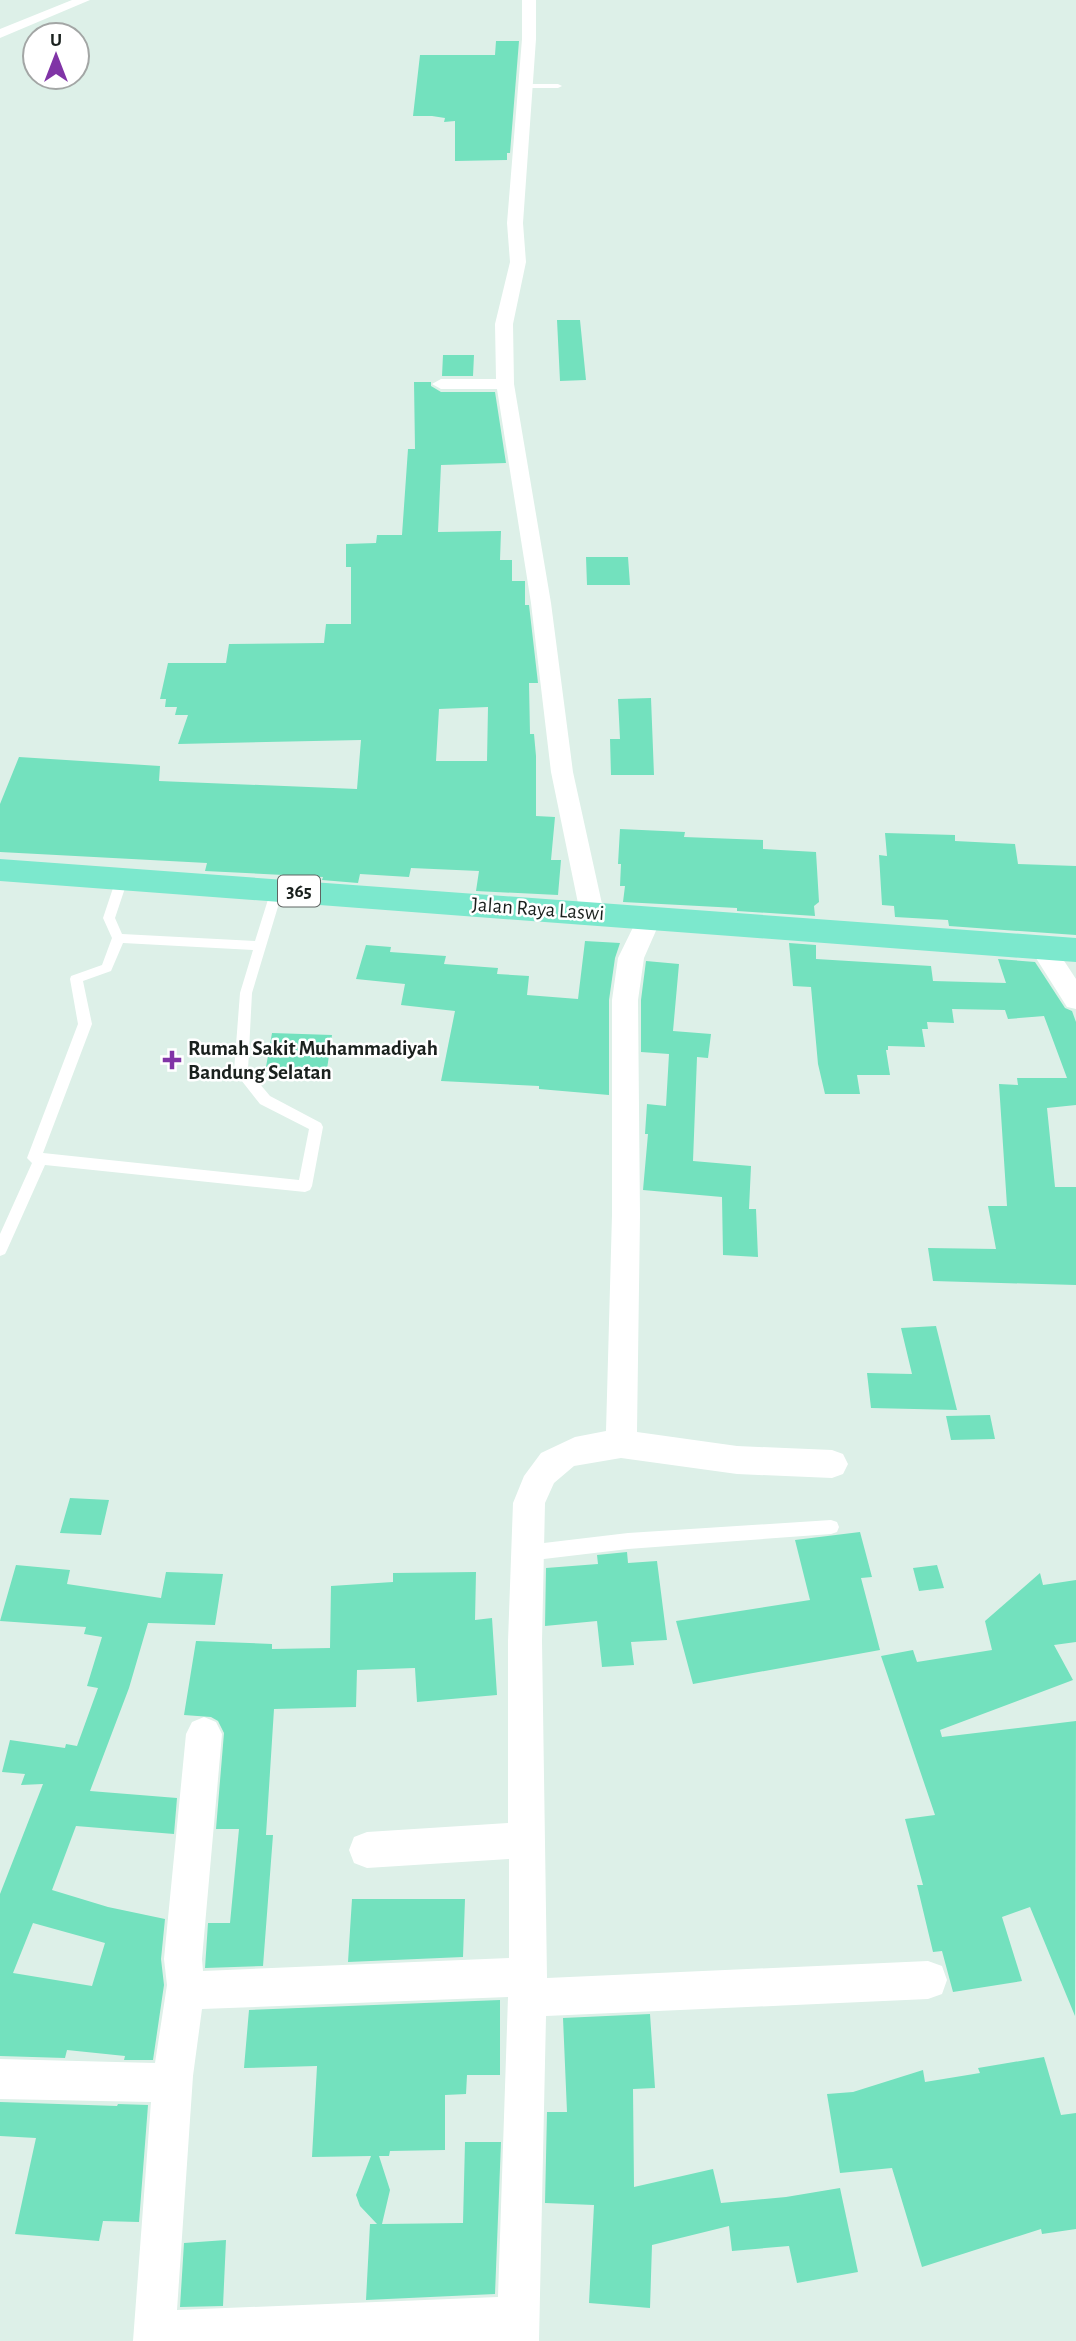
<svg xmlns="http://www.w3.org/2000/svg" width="1076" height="2341" font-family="'Alegreya Sans',sans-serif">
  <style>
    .building { fill: #73e1be; fill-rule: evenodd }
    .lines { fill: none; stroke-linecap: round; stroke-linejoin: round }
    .service { fill: #fff; fill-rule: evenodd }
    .minor { fill: #fff; fill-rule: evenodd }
    .primary { fill: #7ce8cd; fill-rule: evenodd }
    .poi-dot { fill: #8034a6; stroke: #fff; stroke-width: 2.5 }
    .labels { text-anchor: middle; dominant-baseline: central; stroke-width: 5; stroke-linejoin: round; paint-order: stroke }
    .shield { fill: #fff; stroke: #5f6462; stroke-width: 2 }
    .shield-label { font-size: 19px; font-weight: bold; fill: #1a211e }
    .street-label { font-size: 21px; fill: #1a211e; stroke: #fff }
    .poi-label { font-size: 21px; font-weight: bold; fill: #1a211e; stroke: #fff; text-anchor: start }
  </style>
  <rect width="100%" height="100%" fill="#ddf0e8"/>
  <path class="building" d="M496 41H519L510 153H507V160L455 161V121L444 122 445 118 432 116H413L420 55H495Z
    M557 320H580L586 380 560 381Z
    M443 355H474L473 376H442Z
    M414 382H431V386L441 392H495L506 463 441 465 438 532 501 531 500 560H512V581H525V605H529L538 683H529L530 734H534L536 756V816L555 817 551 860H561L558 895 476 891 479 871 411 868 409 877 360 874 358 883 322 880 323 877 205 871 207 863 0 852V804L19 757 160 766 159 781 357 789 361 740 178 744 188 715H175L177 707H165L166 699H160L168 663H226L229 644 324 643 326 624H351V567H346V544L376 543 377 535H402L408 449H415ZM488 707 487 761H436L439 709Z
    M586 557H628L630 585H587Z
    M651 698 654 775H611L610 739H620L618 699Z
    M620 829 685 832 684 837 763 840V849L816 852 819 902 814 906 815 916 737 911V908L623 902 625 886H620L621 864H618Z
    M885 833 955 835V841L1015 844 1018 864 1076 866V935L949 926 948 920 895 917 894 906 882 905 879 855 887 856Z
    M585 941 620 943 615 958 609 1000V1095L539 1089V1086L441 1081 455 1011 401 1005 405 984 356 979 366 945 391 947 390 952 446 956 444 964 498 968 497 974 529 976 527 995 578 999Z
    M789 943 816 945V959L931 966 933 981 1006 983 998 959 1035 962 1065 1008 1072 1011 1076 1022V1105L1047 1108 1055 1187H1076V1285L933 1281 928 1248 996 1249 988 1206H1007L999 1084 1018 1085 1017 1078H1067L1044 1016 1008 1019 1005 1010 952 1009 954 1023 927 1022 928 1029H922L925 1047 888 1046V1050H886L890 1075H857L860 1094H825L818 1064 811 987 793 986Z
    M646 961 679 964 673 1031 711 1034 708 1058 697 1057 693 1161 751 1166 749 1209H756L758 1257 723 1255 722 1197 643 1190 648 1134H645L647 1104 666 1106 669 1054 641 1052V1000Z
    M272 1033 332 1035 327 1069 266 1067Z
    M936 1326 957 1410 871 1408 867 1373 912 1374 901 1328Z
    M990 1415 995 1439 951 1440 946 1416Z
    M70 1498 109 1500 101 1535 60 1533Z
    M860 1532 872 1577 861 1578 880 1650 693 1684 676 1621 810 1600 795 1540Z
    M627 1552 628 1563 657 1561 667 1640 631 1642 634 1665 602 1667 597 1621 545 1626 546 1568 598 1564 597 1555Z
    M16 1565 70 1570 67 1584 161 1598 166 1572 223 1574 215 1625 148 1623 129 1688 90 1791 177 1798 174 1834 76 1826 52 1890 108 1907 165 1919 161 1959 164 1985 153 2060H124L125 2056 67 2050 65 2058 0 2056V1894L43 1784 21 1785 25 1774 2 1772 10 1740 65 1748 66 1744 77 1746 98 1688 87 1686 102 1637 84 1634 86 1627 0 1621ZM33 1923 105 1943 92 1986 13 1973Z
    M937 1565 944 1588 919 1591 913 1568Z
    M476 1572 475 1620 492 1618 497 1695 417 1702 415 1668 357 1670 356 1707 274 1709 266 1835H273L263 1966 205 1968 208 1923H230L239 1829H216L224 1733 218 1721 211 1717 184 1715 196 1641 272 1644V1649L330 1648 331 1586 393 1582V1573Z
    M1040 1573 1043 1585 1076 1580V1642L1054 1645 1073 1680 940 1730 942 1737 1076 1721 1075 2016 1030 1907 1002 1917 1022 1981 953 1992 942 1951 933 1952 917 1885H923L905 1819 935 1815 881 1656 913 1650 917 1662 992 1650 985 1621Z
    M352 1899H465L463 1957 348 1962Z
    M500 2000V2075H467L466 2094 445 2095V2150L390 2151 389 2156H379L390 2190 382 2224 463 2223 465 2142H501L495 2294 366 2300 370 2224H377L360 2206 356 2195 371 2156 312 2157 317 2066 244 2068 249 2010Z
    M650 2014 655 2088 633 2089 634 2187 713 2169 721 2203 786 2197 840 2188 858 2272 797 2283 789 2246 732 2251 729 2226 652 2245 650 2308 589 2303 594 2205 545 2203 547 2112H567L563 2018Z
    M1044 2057 1061 2115 1076 2113V2229L1042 2234 1041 2229 922 2267 892 2168 840 2173 827 2094 853 2092 923 2070 925 2082 980 2073 978 2068Z
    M0 2102 117 2106 118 2104 148 2105 139 2222 103 2221 99 2241 15 2234 36 2138 0 2136Z
    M226 2240 223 2306 180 2307 184 2243Z"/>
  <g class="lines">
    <path class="service" d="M523 84H558L562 86 558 88H526Z
      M122 875 128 879 115 918 122 934 255 941 271 890 273 887H281L283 890 252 993 248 1070 270 1096 321 1123 323 1127 312 1186 310 1190 305 1192 45 1165 7 1250 5 1254 0 1256V1234L32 1163 27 1158 78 1024 70 979 71 976 102 965 112 938 103 918 116 879ZM123 943 253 950 240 993 234 1071 260 1104 309 1129 299 1180 43 1153 92 1024 83 981 111 971Z
      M831 1520 837 1522 839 1527 837 1532 831 1534 628 1549 527 1561 521 1558 519 1553 521 1548 527 1545 628 1533Z"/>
    <path class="minor" d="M72 0H90L0 38V29Z
      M522 0H536V39L523 223 526 262 513 324 514 384 551 603 573 772 604 913 601 919 592 922 583 919 580 913 551 772 531 603 497 389H441L432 384 441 379H496L495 324 510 262 507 223 522 39Z
      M650 908 659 911 662 917 644 958 638 1000 640 1215 637 1432 737 1446 832 1450 843 1454 848 1464 843 1474 832 1478 737 1474 621 1458 574 1466 554 1483 545 1503 542 1641 547 1978 928 1961 942 1966 947 1980 942 1994 928 1999 546 2016 539 2341H133L151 2102 0 2099V2059L155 2063 167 1985 164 1959 186 1734 192 1722 204 1717 216 1722 222 1734 202 1959 203 1971 509 1958V1859L367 1868 354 1863 349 1850 354 1837 367 1832 508 1823V1641L513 1503 524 1476 541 1453 575 1437 606 1431 612 1215V1000L618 958 641 911ZM508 1997 498 2297 177 2310 193 2076 202 2009Z
      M1042 938 1051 941 1076 979V1009L1067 1007 1029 947 1033 941Z"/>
    <path class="primary" d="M0 859 1076 938V962L0 881Z"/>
  </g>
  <path class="poi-dot" d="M168.5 1049.5h7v7h7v7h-7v7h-7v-7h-7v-7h7z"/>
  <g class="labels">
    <rect class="shield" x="278" y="875.5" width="42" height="31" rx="5"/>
    <g class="shield-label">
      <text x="299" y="891">365</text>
    </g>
    <g class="street-label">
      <text transform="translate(538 909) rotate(4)">Jalan Raya Laswi</text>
    </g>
    <g class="poi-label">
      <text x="188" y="1048">Rumah Sakit Muhammadiyah<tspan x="188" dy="24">Bandung Selatan</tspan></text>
    </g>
  </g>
  <g transform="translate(56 56)"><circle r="33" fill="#ffffff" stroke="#a3a6a5" stroke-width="2"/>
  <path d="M0-5L12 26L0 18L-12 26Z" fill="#8034a6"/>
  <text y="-10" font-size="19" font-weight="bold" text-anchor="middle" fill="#1a211e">U</text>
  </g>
</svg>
